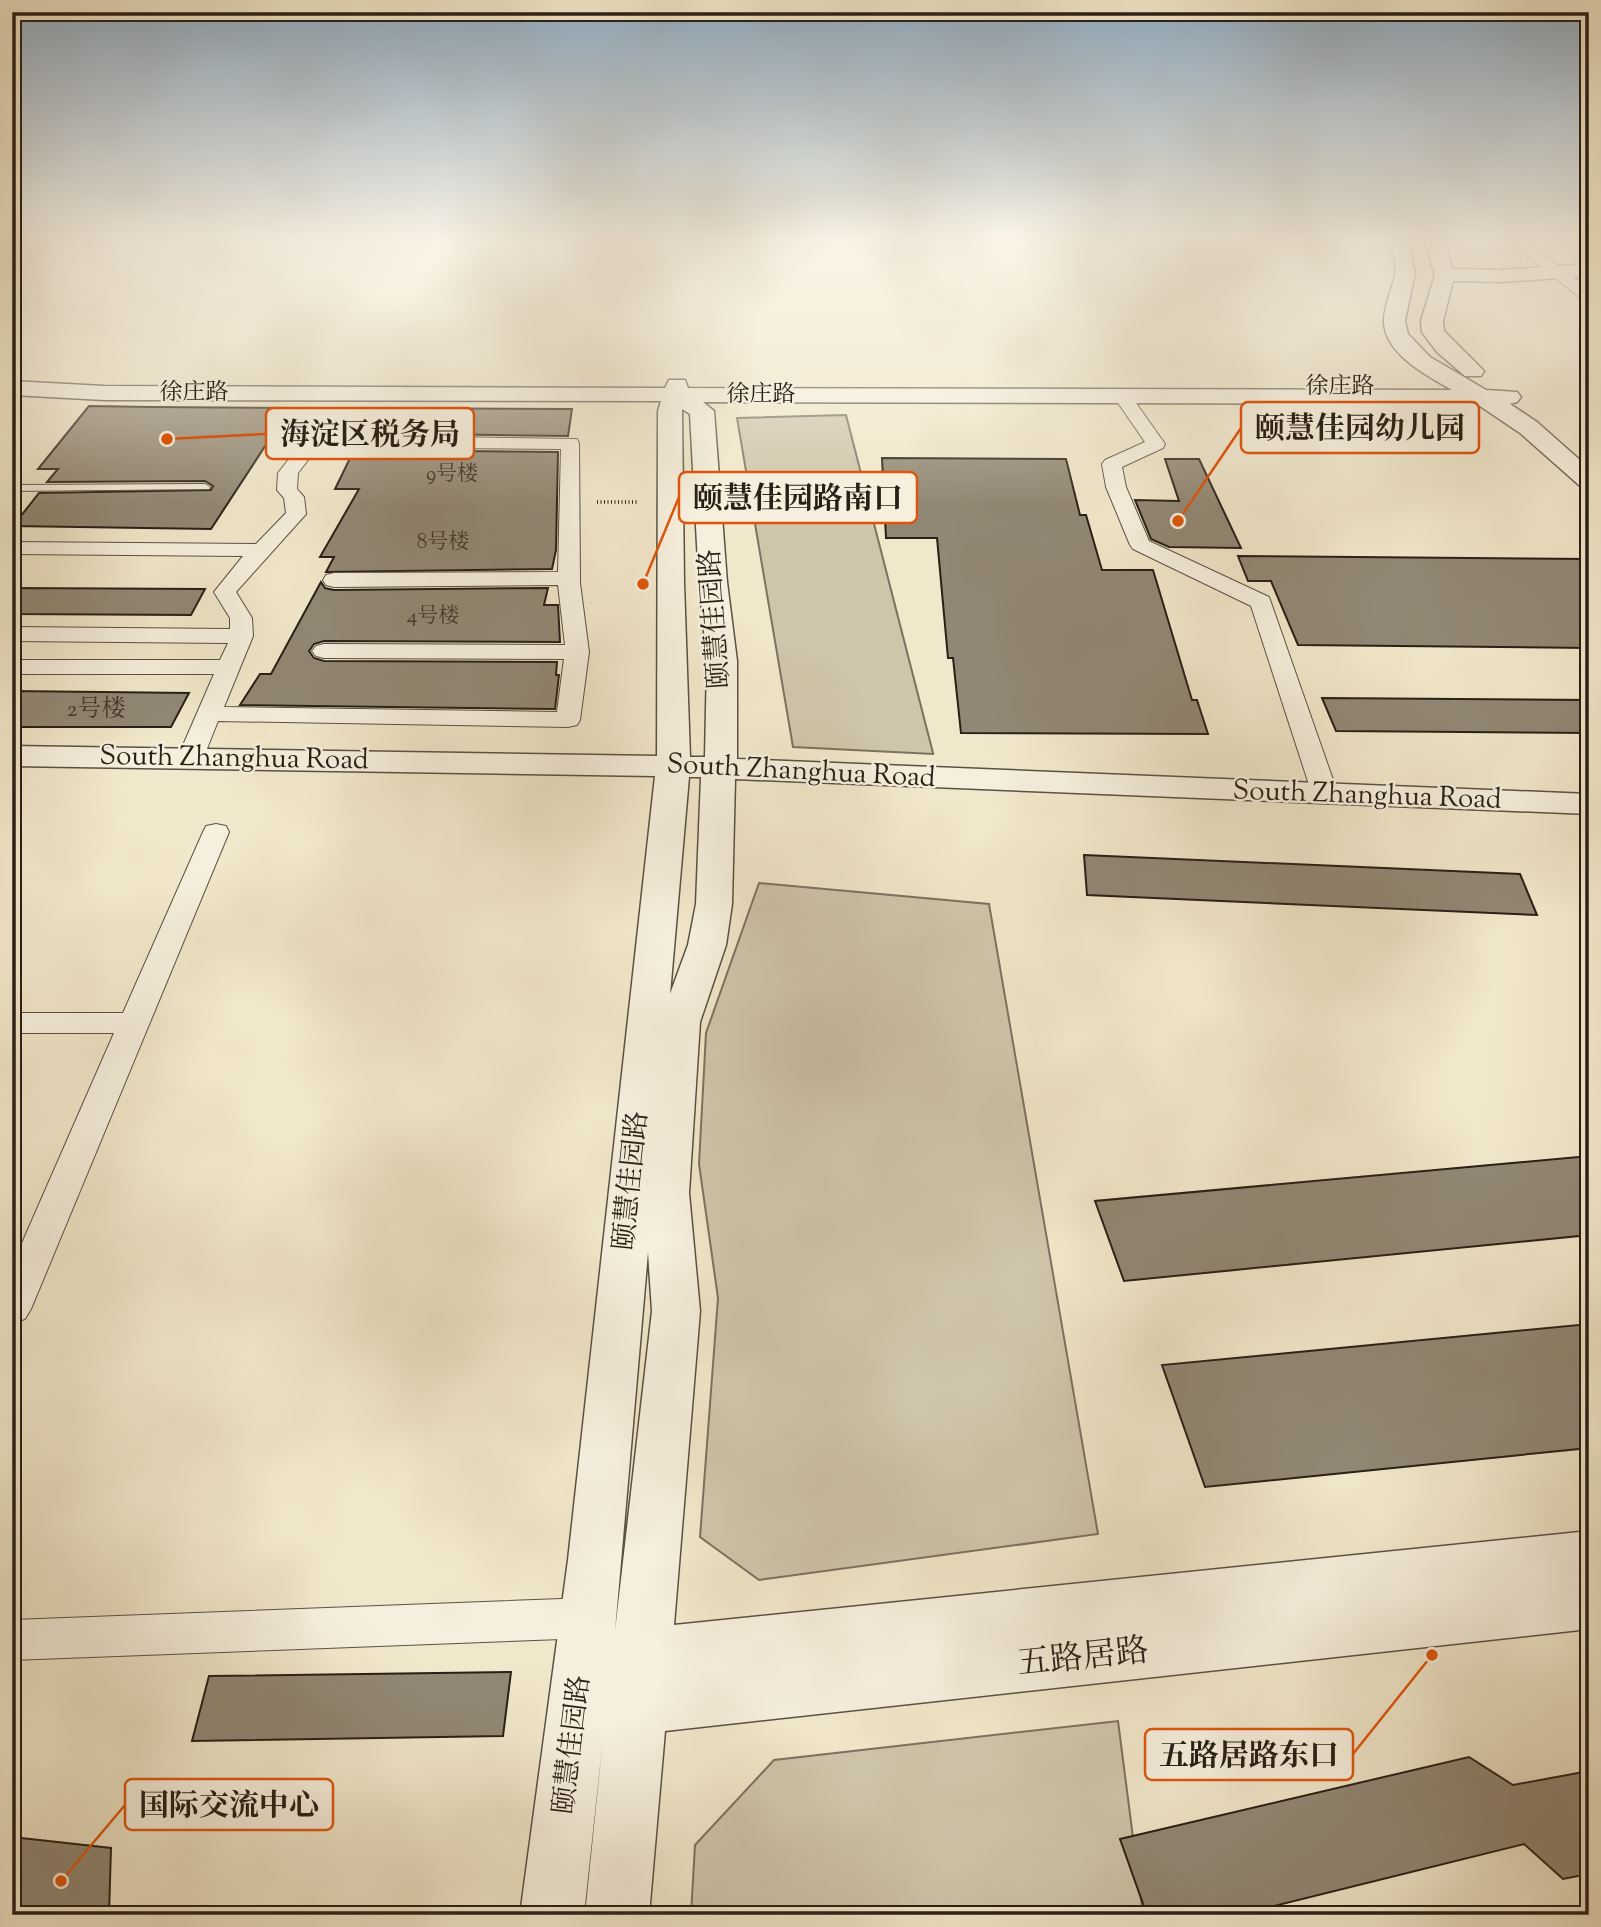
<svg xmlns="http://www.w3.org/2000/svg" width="1601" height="1927" font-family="'Sorts Mill Goudy','Noto Serif SC',serif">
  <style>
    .green { fill: #cfc5ab; stroke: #7c7260; stroke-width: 2 }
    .building { fill: #918774; stroke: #281f16; stroke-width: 2 }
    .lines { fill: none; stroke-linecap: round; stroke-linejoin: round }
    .service-casing { stroke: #5a5143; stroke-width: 2 }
    .minor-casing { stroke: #5a5143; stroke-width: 2 }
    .tertiary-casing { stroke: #5a5143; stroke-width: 3 }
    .path { stroke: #281f16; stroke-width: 3.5; stroke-dasharray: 1 2.5; stroke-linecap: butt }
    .service { fill: #f6efdd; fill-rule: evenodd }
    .minor { fill: #f6efdd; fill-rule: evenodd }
    .tertiary { fill: #f6efdd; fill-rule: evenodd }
    .labels { text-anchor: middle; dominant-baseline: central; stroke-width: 5; stroke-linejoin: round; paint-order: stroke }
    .far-number-label { font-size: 21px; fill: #42392e }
    .far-street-label { font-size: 23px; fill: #281f16; stroke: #f6efdd }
    .number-label { font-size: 24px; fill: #42392e }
    .street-label { font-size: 28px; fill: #281f16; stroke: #f6efdd }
    .near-street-label { font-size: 33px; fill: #281f16; stroke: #f6efdd }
    .leader { fill: none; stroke: #de560c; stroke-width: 2.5 }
    .callout-dot { fill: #de560c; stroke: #f6efdd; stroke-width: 2.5 }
    .callout { fill: #f6efdd; stroke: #de560c; stroke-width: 2.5 }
    .callout-label { font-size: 30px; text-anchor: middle; font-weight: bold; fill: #281f16 }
  </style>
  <rect width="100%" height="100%" fill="#f1e7ca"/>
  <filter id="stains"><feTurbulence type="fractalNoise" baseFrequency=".00286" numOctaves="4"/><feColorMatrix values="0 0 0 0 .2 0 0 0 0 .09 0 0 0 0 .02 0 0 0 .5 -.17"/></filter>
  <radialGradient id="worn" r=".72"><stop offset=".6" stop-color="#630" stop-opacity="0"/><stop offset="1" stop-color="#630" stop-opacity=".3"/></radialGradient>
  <path class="green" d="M846 415 933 753V754L793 747 737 418Z
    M759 883 989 904 1098 1534 759 1580 700 1537 718 1298 699 1164 706 1033Z
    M1118 1721 1143 1915H691L695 1845 774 1760Z"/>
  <path class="building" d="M89 406 153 407 290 408 211 529 13 526 39 493 211 490 213 486 205 481 47 482 58 469H38Z
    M374 408 572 409 568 436 362 433Z
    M354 450 558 452 556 550 552 569 326 572 334 557H320L359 489H335Z
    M882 458 1066 459 1080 515H1086L1102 570H1153L1192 700H1197L1208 734 961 733 953 658H948L937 538H886Z
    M1165 459H1199L1241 548 1169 547 1151 539 1135 500 1179 501Z
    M1238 556 1589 559V648L1298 645 1271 581H1248Z
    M321 582 325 588 334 590 548 588 544 605H558L560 642 324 641 314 644 309 651 314 658 324 661 557 662 556 675H559L555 709 240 705 260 674H271Z
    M12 588 205 589 191 615 12 614Z
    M12 691 189 693 171 727H12Z
    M1322 698 1589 700V733L1336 731Z
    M1084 855 1520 874 1537 915 1087 895Z
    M1589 1156V1235L1124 1281 1095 1201Z
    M1589 1324V1448L1205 1487 1162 1365Z
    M511 1672 503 1736 192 1741 209 1676Z
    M1469 1757 1513 1785 1589 1771V1874L1563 1879 1524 1844 1238 1915H1147L1120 1839Z
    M12 1837 111 1848 109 1915H12Z"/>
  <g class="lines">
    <defs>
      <path id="service" d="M205 484 210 487 209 489 12 491V485Z"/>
      <path id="minor" d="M1504 237H1520L1589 289V302L1583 300Z
        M1123 392 1129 393 1165 444 1163 448 1122 467 1126 487 1149 541 1269 597 1338 794 1334 800 1325 802 1316 800 1312 794 1251 606 1133 549 1130 545 1106 487 1102 464 1105 460 1145 442 1114 397Z
        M313 435 577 439 579 443 580 583 589 652 580 720 577 725 568 727 218 721 203 759 199 764 190 767 181 764 177 759 214 674H12V660H220L228 643 12 641V627L230 629V618L214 592 243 556 12 554V542L256 544 286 513 284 498 277 490 278 473 306 437ZM318 447 561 449 558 572 334 573 326 575 323 580 326 585 334 587 558 585 565 645 324 644 316 646 312 651 316 656 324 658 564 659 557 712 224 707 253 636 252 618 236 592 306 514 304 497 297 489 298 473Z
        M216 824 226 826 229 832 31 1309 25 1319 12 1323V1266L114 1033H12V1013H123L203 832 206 826Z
        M588 1598 603 1604 610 1618 603 1632 588 1638 12 1660V1620Z"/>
      <path id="tertiary" d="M1389 237H1407L1415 273 1405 321 1408 334 1430 357 1486 390 1517 392 1521 397 1517 402 1510 404 1537 422 1589 468V489L1580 486 1520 433 1477 404 703 402 714 411 727 582 737 661V759L1589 794V814L735 779 732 904 726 945 700 1022 689 1193 700 1311 674 1625 1589 1531V1579L1540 1584 1589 1579V1629L665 1731 649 1915H585L603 1738 584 1915H520L568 1560 655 776 12 766V746L657 756 658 411 661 401 104 400 12 395V381L104 386 665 388 669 380H685L688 388 1452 390C1428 376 1386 355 1384 323 1383 308 1392 290 1395 275 1397 262 1392 249 1389 237ZM682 409 690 414 699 582 707 661 705 757H690L684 583ZM689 777H701L696 904 688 945 670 994ZM648 1252 652 1311 615 1631Z
        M1424 237H1442L1453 269 1501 270 1589 264V276L1501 282 1453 281 1443 321 1444 331 1484 371 1481 376H1465L1437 352 1422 332 1421 321 1435 275Z"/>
    </defs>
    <use href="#service" class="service-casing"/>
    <use href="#minor" class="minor-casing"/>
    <use href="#tertiary" class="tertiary-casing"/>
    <path class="path" d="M597 502H639"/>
    <use href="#service" class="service"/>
    <use href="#minor" class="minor"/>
    <use href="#tertiary" class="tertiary"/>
  </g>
  <linearGradient id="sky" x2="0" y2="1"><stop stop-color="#90adc4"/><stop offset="0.47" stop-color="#f9f4e7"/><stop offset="1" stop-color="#f9f4e7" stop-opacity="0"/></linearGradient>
  <rect width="1601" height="507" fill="url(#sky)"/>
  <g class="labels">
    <g class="far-number-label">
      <text x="452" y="475">9号楼</text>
      <text x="443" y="543">8号楼</text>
      <text x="433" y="617">4号楼</text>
    </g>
    <g class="far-street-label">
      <text x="1340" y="387">徐庄路</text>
      <text x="194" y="393">徐庄路</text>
      <text x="761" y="395">徐庄路</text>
    </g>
    <g class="number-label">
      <text x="96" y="710">2号楼</text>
    </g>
    <g class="street-label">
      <text transform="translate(716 619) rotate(-94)">颐慧佳园路</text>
      <text transform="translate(234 759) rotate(1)">South Zhanghua Road</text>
      <text transform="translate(801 772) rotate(3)">South Zhanghua Road</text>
      <text transform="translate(1367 796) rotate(2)">South Zhanghua Road</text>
      <text transform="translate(632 1181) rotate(-84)">颐慧佳园路</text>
      <text transform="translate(573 1745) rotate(-83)">颐慧佳园路</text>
    </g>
    <g class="near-street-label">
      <text transform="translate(1083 1659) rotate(-6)">五路居路</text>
    </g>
  </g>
  <path class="leader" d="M1178 521L1241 428M167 439L266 434M643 584L679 497M1432 1655L1353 1754M61 1881L125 1805"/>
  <g class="callout-dot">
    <circle cx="1178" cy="521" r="7"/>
    <circle cx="167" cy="439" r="7"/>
    <circle cx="643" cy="584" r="7"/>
    <circle cx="1432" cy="1655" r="7"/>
    <circle cx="61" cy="1881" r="7"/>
  </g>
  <g class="callout">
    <rect x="1241" y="402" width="238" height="51" rx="7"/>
    <rect x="266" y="408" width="208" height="51" rx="7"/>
    <rect x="679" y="472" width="238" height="51" rx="7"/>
    <rect x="1145" y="1729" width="208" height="51" rx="7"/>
    <rect x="125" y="1779" width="208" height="51" rx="7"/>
  </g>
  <g class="callout-label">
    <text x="1360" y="438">颐慧佳园幼儿园</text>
    <text x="370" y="444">海淀区税务局</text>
    <text x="798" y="508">颐慧佳园路南口</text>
    <text x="1249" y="1765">五路居路东口</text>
    <text x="229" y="1815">国际交流中心</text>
  </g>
  <rect width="1601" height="1927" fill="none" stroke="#f1e7ca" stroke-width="42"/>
  <rect x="14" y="14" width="1573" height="1899" fill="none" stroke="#281f16" stroke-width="3.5"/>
  <rect x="21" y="21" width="1559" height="1885" fill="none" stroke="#281f16" stroke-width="2"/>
  <rect width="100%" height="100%" filter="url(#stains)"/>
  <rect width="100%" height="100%" fill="url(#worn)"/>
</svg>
